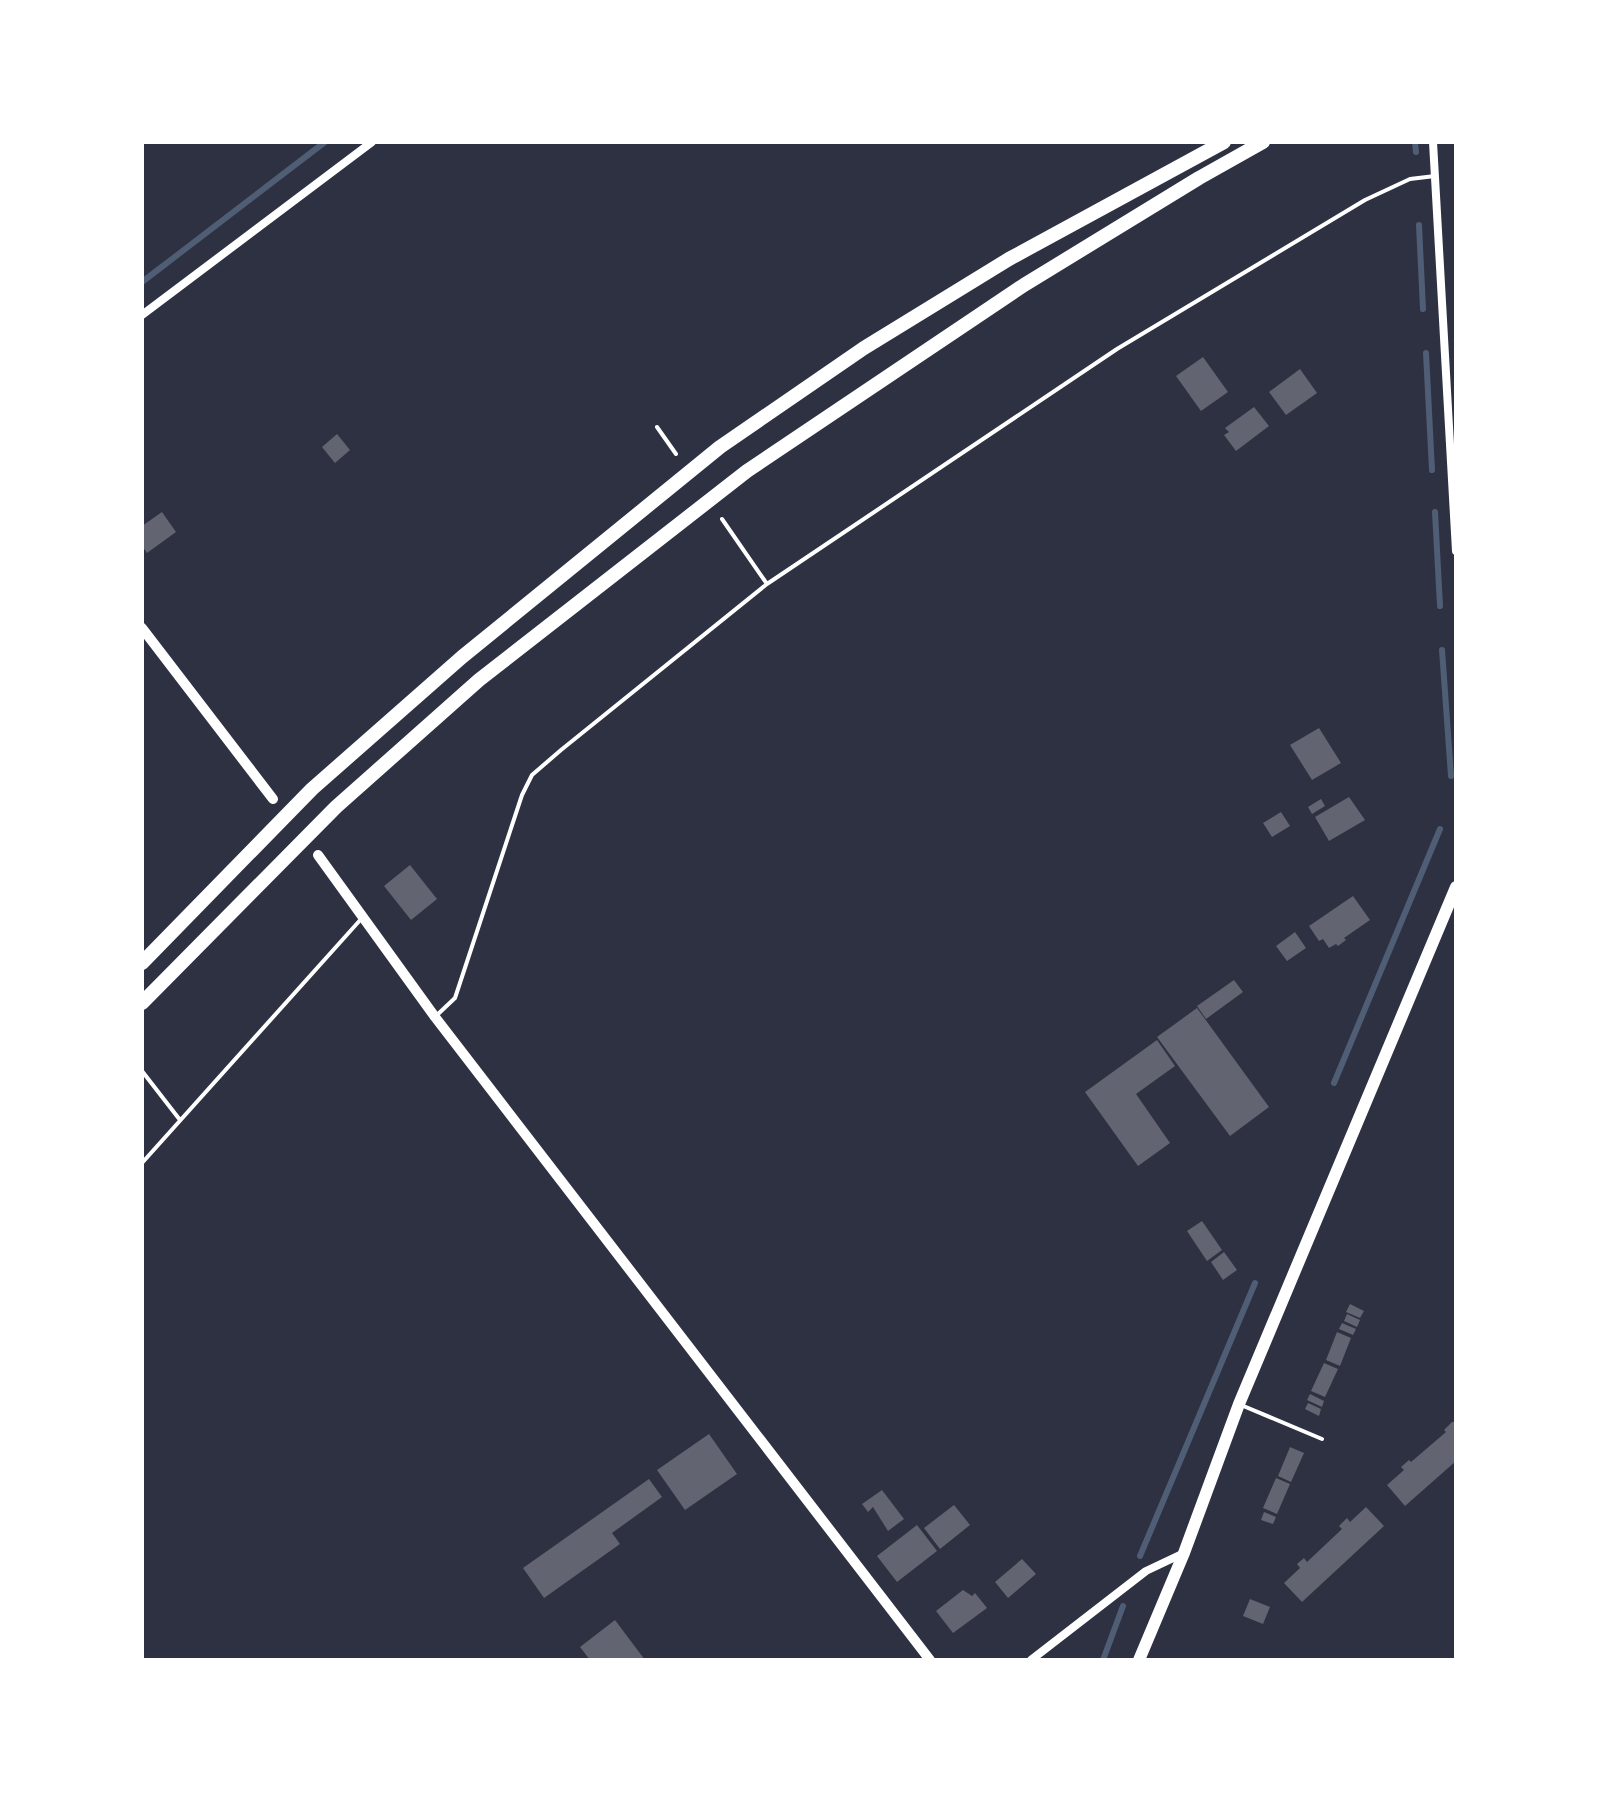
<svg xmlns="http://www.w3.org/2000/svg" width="1598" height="1802" font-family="Inter,sans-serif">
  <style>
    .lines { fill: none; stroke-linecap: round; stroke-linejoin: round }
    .stream { stroke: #4f5d75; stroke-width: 6 }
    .building { fill: #626471 }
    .service { stroke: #fff; stroke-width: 4 }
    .minor { stroke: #fff; stroke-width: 8 }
    .tertiary { stroke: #fff; stroke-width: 10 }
    .primary { stroke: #fff; stroke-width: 12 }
    .motorway { stroke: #fff; stroke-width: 14 }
  </style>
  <rect width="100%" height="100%" fill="#2d3142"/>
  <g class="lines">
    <path class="stream" d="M1415 142 1416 152
      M1419 225 1423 309
      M142 282 325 142
      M1426 353 1432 470
      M1435 512 1440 606
      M1442 650 1451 776
      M1334 1083 1440 829
      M1140 1556 1255 1283
      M1103 1660 1123 1606"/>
  </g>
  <path class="building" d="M1203 357 1228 392 1201 411 1176 376Z
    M1300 369 1317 393 1286 415 1269 392Z
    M1254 407 1269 426 1236 451 1224 435 1229 432 1225 428Z
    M337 434 350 450 335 463 322 447Z
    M162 512 176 532 147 553 142 546V526Z
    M1319 728 1341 763 1312 780 1290 745Z
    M1349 797 1365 820 1329 841 1315 817Z
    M1321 799 1325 806 1312 814 1308 807Z
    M1281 812 1290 826 1272 837 1263 823Z
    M410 865 437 899 411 920 384 886Z
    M1353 896 1370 920 1344 938 1346 940 1338 946 1336 944 1329 948 1323 939 1319 941 1309 926Z
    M1295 932 1306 948 1287 961 1276 946Z
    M1234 980 1243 992 1206 1019 1197 1006Z
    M1197 1008 1269 1107 1230 1136 1157 1037Z
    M1157 1040 1175 1066 1136 1094 1170 1143 1138 1166 1085 1092Z
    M1202 1221 1222 1250 1207 1261 1187 1231Z
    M1224 1252 1237 1270 1223 1280 1211 1262Z
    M1350 1304 1364 1311 1360 1318 1346 1312Z
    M1347 1314 1360 1320 1357 1327 1344 1321Z
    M1342 1323 1356 1329 1353 1335 1339 1329Z
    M1337 1332 1351 1338 1340 1366 1326 1360Z
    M1324 1363 1338 1369 1325 1397 1311 1391Z
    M1310 1394 1324 1401 1322 1407 1307 1400Z
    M1308 1403 1321 1409 1319 1416 1305 1409Z
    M1452 1422H1456V1461L1405 1506 1387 1485 1404 1470 1401 1467 1409 1460 1411 1462 1446 1432 1444 1430Z
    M709 1434 737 1474 685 1510 657 1470Z
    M1290 1447 1304 1453 1291 1482 1278 1476Z
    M1276 1478 1290 1484 1277 1514 1263 1508Z
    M649 1479 662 1497 612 1533 620 1544 544 1598 523 1568Z
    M882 1490 904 1519 888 1531 873 1507 868 1512 862 1504Z
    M954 1505 970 1525 940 1549 924 1528Z
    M1366 1507 1384 1526 1302 1602 1284 1583 1300 1568 1297 1564 1304 1558 1307 1562 1342 1529 1339 1526 1347 1518 1350 1522Z
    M1264 1512 1276 1517 1273 1524 1261 1520Z
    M917 1525 937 1551 897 1582 877 1556Z
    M1022 1559 1036 1574 1008 1598 995 1582Z
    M963 1590 972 1596 975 1593 987 1608 953 1633 936 1611Z
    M1250 1599 1270 1607 1263 1624 1243 1616Z
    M615 1620 645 1660H590L580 1647Z"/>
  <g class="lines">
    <path class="service" d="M657 427 676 454
      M722 519 767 584
      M437 1015 455 998 522 795 532 775 561 750 767 584 1117 349 1365 200 1410 179 1435 176
      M142 1071 180 1120
      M142 1163 362 918
      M1241 1405 1322 1439"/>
    <path class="minor" d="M1433 142 1456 551
      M142 315 372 142
      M1031 1660 1146 1571 1184 1553"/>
    <path class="tertiary" d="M142 628 273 799
      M318 855 435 1017 930 1660"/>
    <path class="primary" d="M1139 1660 1184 1553 1239 1404 1456 887"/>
    <path class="motorway" d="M142 963 312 789 462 657 720 447 864 348 1009 259 1224 142
      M142 1003 336 807 479 680 747 471 1024 285 1199 178 1263 142"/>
  </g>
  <rect width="1598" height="1802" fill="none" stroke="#ffffff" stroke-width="288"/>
</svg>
